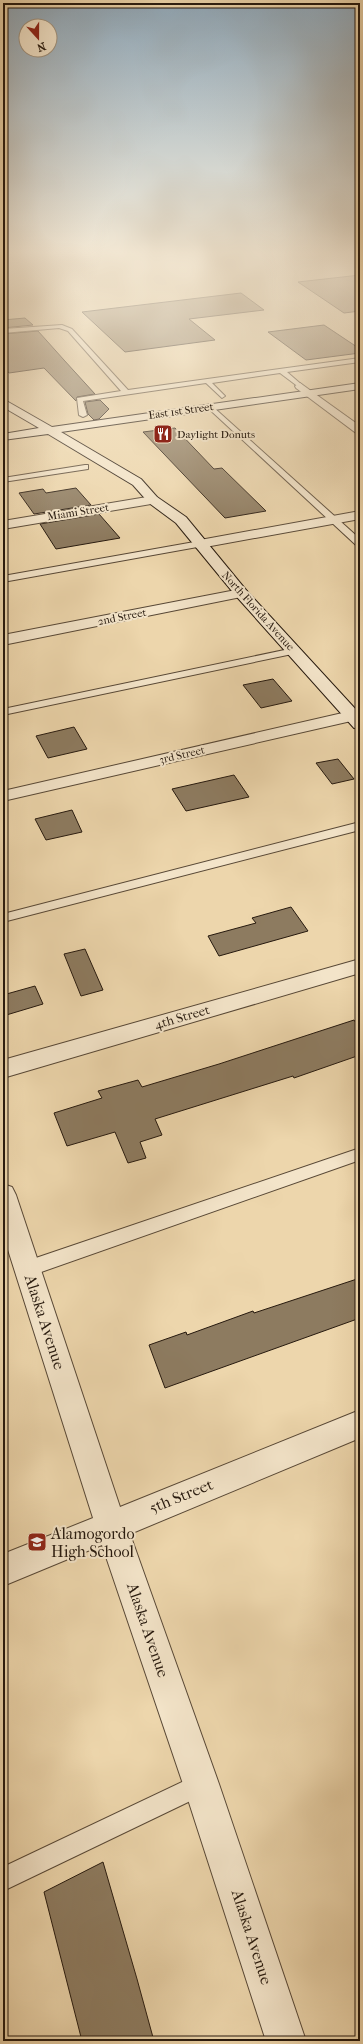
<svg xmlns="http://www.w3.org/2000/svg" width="363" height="2044" font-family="'IM FELL French Canon',serif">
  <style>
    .building { fill: #8d7b60; stroke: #26190e }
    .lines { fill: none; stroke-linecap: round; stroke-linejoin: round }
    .lane-casing { stroke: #584836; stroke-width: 2 }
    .street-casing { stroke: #584836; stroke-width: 2 }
    .secondary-casing { stroke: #26190e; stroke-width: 2 }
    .lane { fill: #f3e4c9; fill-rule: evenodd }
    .street { fill: #f3e4c9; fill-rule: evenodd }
    .secondary { fill: #f3e4c9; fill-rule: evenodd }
    .labels { text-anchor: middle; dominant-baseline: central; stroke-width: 4; stroke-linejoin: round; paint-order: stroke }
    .far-street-label { font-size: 11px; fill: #26190e; stroke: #f3e4c9 }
    .far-poi-label { font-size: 11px; fill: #26190e; stroke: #f3e4c9; text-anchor: start }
    .street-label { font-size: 13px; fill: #26190e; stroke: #f3e4c9 }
    .near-street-label { font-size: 16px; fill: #26190e; stroke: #f3e4c9 }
    .near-poi-label { font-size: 16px; fill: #26190e; stroke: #f3e4c9; text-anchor: start }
  </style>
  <rect width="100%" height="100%" fill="#edd6ac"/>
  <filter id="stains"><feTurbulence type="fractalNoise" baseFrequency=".005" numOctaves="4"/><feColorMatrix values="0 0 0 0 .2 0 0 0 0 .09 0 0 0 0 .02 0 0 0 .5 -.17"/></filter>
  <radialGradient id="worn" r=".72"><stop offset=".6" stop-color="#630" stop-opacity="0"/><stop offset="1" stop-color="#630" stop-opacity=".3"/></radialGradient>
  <path class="building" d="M360 275V311L344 313 298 282Z
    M241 293 264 310 189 319 215 340 125 352 82 312Z
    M25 318 33 325 3 328V320Z
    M324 325 360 349V353L306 360 268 332Z
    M38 331 64 360 95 394 77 397 76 401 44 368 9 373 3 366V334Z
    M100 400 109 409 99 419 94 420 88 414 85 402Z
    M175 428 214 469 222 468 266 511 225 518 143 432Z
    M76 488 91 505 34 514 19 493 43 489 46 493Z
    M99 514 120 538 56 549 40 524Z
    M273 679 292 701 261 708 243 685Z
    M74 727 87 749 48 758 36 736Z
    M338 759 354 779 332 784 316 763Z
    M234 775 249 797 186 811 172 789Z
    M72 810 82 832 46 840 35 819Z
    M291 907 308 931 219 956 208 936 256 923 252 918Z
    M85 949 103 990 81 996 64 954Z
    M35 986 43 1004 3 1016V995Z
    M354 1020 360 1029V1055L294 1078 293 1076 155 1119 162 1135 140 1142 146 1158 128 1163 115 1132 67 1146 54 1113 102 1098 98 1091 138 1080 142 1087 219 1064Z
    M360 1278V1318L165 1388 149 1345 186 1332 187 1335 253 1311 254 1313Z
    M103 1862 137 1979 154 2041H82L44 1892Z"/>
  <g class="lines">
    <defs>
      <path id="lane" d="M62 325 72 329 128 390 360 358V362L287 372 302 385V387L300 388 280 373 212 383 225 396 222 398 206 383 83 401 87 415 83 417 79 415 77 398 121 391 68 331 59 328 3 333V329Z
        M208 406H212L360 539V547L357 546 208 408Z
        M85 465H88V469L3 482V478Z
        M200 541 203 542V546L3 582V576Z
        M294 648 299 651 297 653 3 715V709Z
        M360 822V830L3 922V914Z
        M360 1148V1160L27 1277 21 1274 19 1269 21 1264 27 1261Z
        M201 1773 209 1776 212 1784 209 1792 3 1891V1867Z"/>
      <path id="street" d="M300 383 360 426V434L356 433 296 388 295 386Z
        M153 496 157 497 159 500 157 503 3 529V521Z
        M360 511V519L200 548 195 547 193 544 195 541 200 540Z
        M241 589 246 590 248 593 246 596 3 645V635Z
        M360 709V719L3 801V791Z
        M360 959V973L3 1078V1060Z
        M3 1184 12 1187 16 1195 120 1507 360 1410V1438L130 1534 219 1784 306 2041H266L183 1784 102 1545 3 1586V1554L93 1518 3 1234Z"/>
      <path id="secondary" d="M360 383V389L61 432 141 479 157 497 186 517 246 590 360 714V729L354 728 236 596 176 523 149 503 133 485 48 434 3 440V434L39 428 3 407V399L52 427Z"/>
    </defs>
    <use href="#lane" class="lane-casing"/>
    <use href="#street" class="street-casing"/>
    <use href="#secondary" class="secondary-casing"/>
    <use href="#lane" class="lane"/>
    <use href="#street" class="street"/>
    <use href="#secondary" class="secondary"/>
  </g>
  <linearGradient id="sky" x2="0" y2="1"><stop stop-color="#8fa8ba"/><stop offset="0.47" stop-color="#f7edda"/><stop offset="1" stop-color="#f7edda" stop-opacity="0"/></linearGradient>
  <rect width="363" height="538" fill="url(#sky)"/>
  <defs>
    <symbol id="restaurant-square" viewBox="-11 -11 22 22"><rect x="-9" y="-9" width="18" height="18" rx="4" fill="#8f2418" stroke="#f3e4c9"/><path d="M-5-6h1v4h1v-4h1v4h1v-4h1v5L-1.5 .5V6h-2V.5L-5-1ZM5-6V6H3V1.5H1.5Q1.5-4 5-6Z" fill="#fff"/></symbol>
    <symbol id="school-square" viewBox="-11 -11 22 22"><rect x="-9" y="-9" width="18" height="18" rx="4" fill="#8f2418" stroke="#f3e4c9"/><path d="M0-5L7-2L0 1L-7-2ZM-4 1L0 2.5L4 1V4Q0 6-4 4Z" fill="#fff"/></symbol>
  </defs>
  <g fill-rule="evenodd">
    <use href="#restaurant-square" x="152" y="423" width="22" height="22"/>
    <use href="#school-square" x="26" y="1531" width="22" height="22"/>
  </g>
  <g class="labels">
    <g class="far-street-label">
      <text transform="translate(181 411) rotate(-8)">East 1st Street</text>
      <text transform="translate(78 512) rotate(-9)">Miami Street</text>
      <text transform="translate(258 611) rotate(48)">North Florida Avenue</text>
      <text transform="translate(122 617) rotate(-11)">2nd Street</text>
      <text transform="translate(182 755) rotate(-13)">3rd Street</text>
    </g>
    <g class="far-poi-label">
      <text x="177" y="434">Daylight Donuts</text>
    </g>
    <g class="street-label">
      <text transform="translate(182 1017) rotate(-16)">4th Street</text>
    </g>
    <g class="near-street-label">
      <text transform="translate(45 1322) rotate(72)">Alaska Avenue</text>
      <text transform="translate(181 1496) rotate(-22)">5th Street</text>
      <text transform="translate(148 1630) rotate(71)">Alaska Avenue</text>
      <text transform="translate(252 1937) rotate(72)">Alaska Avenue</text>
    </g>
    <g class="near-poi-label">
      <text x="51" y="1533">Alamogordo<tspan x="51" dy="18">High School</tspan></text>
    </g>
  </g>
  <rect width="363" height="2044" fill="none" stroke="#edd6ac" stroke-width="16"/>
  <rect x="4" y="4" width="355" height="2036" fill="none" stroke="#26190e" stroke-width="2"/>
  <rect x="8" y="8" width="347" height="2028" fill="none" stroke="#26190e"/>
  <g transform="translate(38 38) rotate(159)"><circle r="19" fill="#f3e4c9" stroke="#a1937e"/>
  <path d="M0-3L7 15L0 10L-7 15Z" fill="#8f2418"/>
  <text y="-6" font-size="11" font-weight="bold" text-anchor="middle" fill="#26190e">N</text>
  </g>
  <rect width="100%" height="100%" filter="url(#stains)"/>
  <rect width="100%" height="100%" fill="url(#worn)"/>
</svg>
